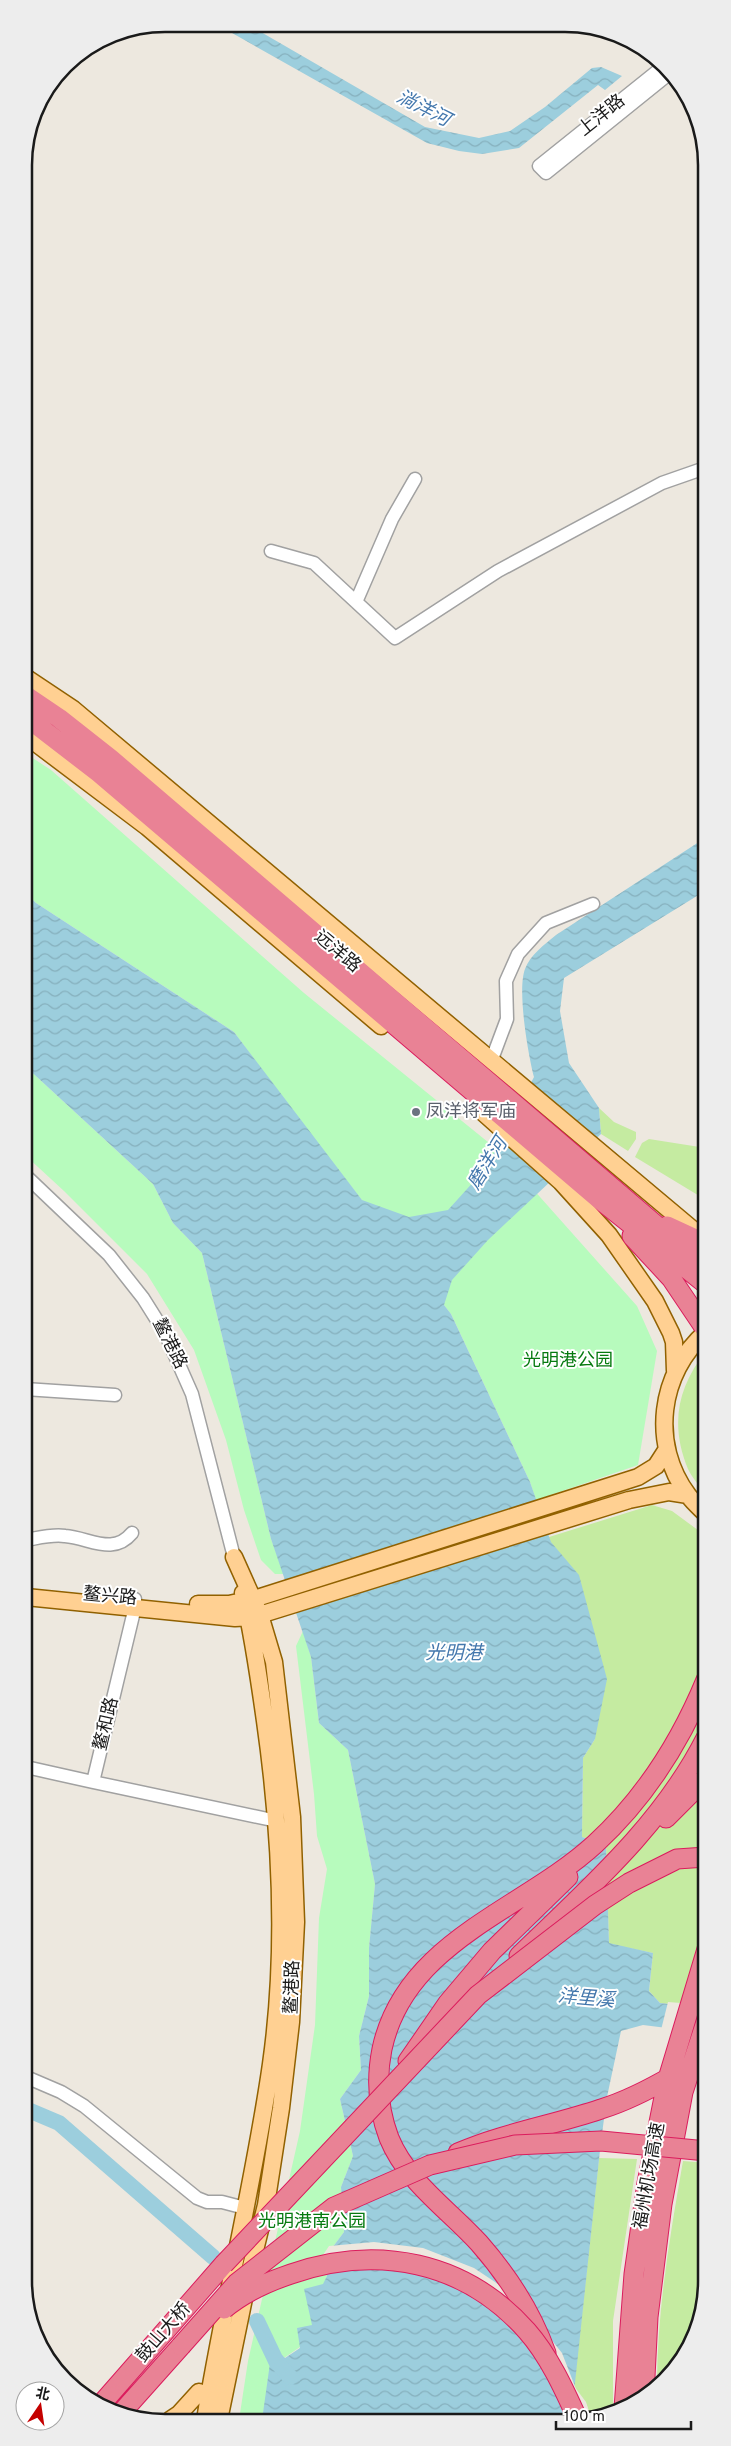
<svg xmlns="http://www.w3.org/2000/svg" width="731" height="2446" font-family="Overpass,'Noto Sans SC',sans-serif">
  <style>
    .grass { fill: #c5eba1 }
    .park { fill: #b7fbbd }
    .water { fill: url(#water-waves) }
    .pier { fill: #ede8df }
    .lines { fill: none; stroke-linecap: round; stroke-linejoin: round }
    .river { stroke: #9ccedd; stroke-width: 16 }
    .minor-casing { stroke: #a1a1a1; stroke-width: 15 }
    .major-casing { stroke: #916100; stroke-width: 19 }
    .highway-casing { stroke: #db1c5d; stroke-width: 21 }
    .minor { stroke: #fff; stroke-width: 12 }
    .major { stroke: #ffd092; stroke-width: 16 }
    .highway { stroke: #e98295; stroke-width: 19 }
    .highway-bridge-casing { stroke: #db1c5d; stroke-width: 21; stroke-linecap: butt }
    .highway-bridge { stroke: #e98295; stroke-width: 19 }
    .worship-dot { fill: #6b7280; stroke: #fff; stroke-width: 2 }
    .labels { text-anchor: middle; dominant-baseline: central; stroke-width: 4; stroke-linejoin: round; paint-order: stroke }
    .street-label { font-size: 18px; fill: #1a1a1a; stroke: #fff }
    .worship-label { font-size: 18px; fill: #5b616d; stroke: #fff; text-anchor: start }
    .park-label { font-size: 18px; fill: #067a10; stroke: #fff }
    .water-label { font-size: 19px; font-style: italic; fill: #4478ad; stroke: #fff }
    .rim { fill: none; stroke: #1a1a1a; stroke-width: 2.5 }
  </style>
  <defs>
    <pattern id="water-waves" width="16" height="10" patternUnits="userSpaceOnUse" patternTransform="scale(1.25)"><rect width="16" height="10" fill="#9ccedd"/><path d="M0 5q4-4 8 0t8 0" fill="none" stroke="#86b0bd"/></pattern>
  </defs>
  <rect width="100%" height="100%" fill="#ede8df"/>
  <path class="grass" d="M599 1108 614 1122 636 1132V1139L628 1151 601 1134Z
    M649 1139 706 1148V1200L635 1157 642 1143Z
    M706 1351V1494C700 1486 692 1478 688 1469 670 1425 677 1388 706 1351Z
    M652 1505 672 1511 706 1536 707 2008 660 2003 649 1991 653 1953 609 1944 606 1844 582 1837 583 1758 595 1739 549 1537Z
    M599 2158 637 2159 613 2321V2412L592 2420 586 2402 574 2386Z
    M683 2161 707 2163C707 2210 714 2293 696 2335 688 2354 673 2373 657 2386 657 2310 670 2236 683 2161Z"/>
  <path class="park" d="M25 753 51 770 304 993 499 1151 637 1306 657 1351 638 1465 536 1500 530 1482 451 1314 300 1121 234 1032 36 903 25 892Z
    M25 1066 153 1184 173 1223 202 1253 271 1539 284 1574H275L261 1560 244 1510 226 1440 194 1350 147 1274 64 1191 25 1155Z
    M303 1631 311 1657 319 1723 348 1750 375 1884 369 1948V1996L359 2036 361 2070 340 2099 353 2156 341 2187 344 2232 326 2256 327 2276 312 2325 300 2347 284 2358 282 2355 271 2369 262 2420H239L248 2361 300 2131 315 2025 319 1918 327 1869 317 1836 314 1794 296 1646Z"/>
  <path class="water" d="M216 24H247L425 127 479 138 510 131 545 107 592 68 601 67 622 76 605 90 598 85 519 148 482 154 459 151 427 143Z
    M705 838V891L564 978 560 1011 569 1063 599 1108 601 1134 488 1240 452 1280 444 1305 451 1314 530 1482 551 1542 579 1575 607 1679 595 1739 583 1758 582 1837 606 1844 609 1943 653 1953 649 1991 660 2003 707 2008V2033L643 2025 621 2031 607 2097 601 2141 571 2420H262L270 2363 282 2355 285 2358 300 2348 297 2328 312 2325 304 2289 323 2284 327 2276 326 2256 344 2232 341 2187 353 2156 340 2099 361 2070 359 2036 369 1996V1948L375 1884 348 1750 319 1723 311 1657 271 1539 202 1253 173 1223 153 1184 25 1066V892L36 903 234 1032 362 1200 409 1217 448 1210 486 1168 534 1077C528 1054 517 990 525 969 530 955 545 944 556 935Z"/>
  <path class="pier" d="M668 2002 707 2005V2035L661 2030Z
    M374 2242 423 2248 474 2268 504 2288 530 2313 562 2353 576 2389 573 2420 529 2341 498 2305 414 2264 324 2268 323 2255 329 2246Z"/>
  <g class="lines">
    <path class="river" d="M26 2109 59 2123 213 2257
      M257 2321 276 2361 290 2377"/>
    <defs>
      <path id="minor" d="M665 65 539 166 546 173 670 73
        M271 551 314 563 395 638 498 571 662 483 705 468
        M356 602 392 519 415 479
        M492 1059 507 1019 506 981 518 954 546 923 593 904
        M25 1175 109 1255 143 1298 165 1333 192 1394 234 1557
        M25 1389 115 1395
        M26 1540C38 1538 52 1534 65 1536 90 1538 113 1556 132 1533
        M26 1767 93 1782 135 1607V1599
        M93 1782 277 1821
        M26 2077 61 2092 84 2106 197 2198 207 2202H222L245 2208"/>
      <path id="major" d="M25 677 73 709 704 1239
        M25 735 147 827 381 1026
        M478 1108 561 1182 609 1235 655 1301 671 1333 674 1342 675 1371
        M706 1332C659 1373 650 1444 688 1495 693 1502 700 1508 706 1514
        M26 1597 235 1618 253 1617 629 1500 669 1492 688 1495
        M198 1604H229L257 1598 638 1477 656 1466 667 1449
        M170 2420 179 2414 199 2392
        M205 2420C224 2301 254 2184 271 2064 287 1951 281 1834 265 1721 259 1678 253 1635 243 1593
        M219 2420 248 2279 266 2205 281 2108 291 2022 296 1922 292 1817 274 1662 260 1615 234 1557"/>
      <path id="highway" d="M25 695 59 718 111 759 706 1268
        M25 716 99 773 598 1198 706 1284
        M667 1226 706 1244
        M632 1236 671 1278 706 1330
        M666 1818 706 1778
        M519 1956C588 1889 662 1825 706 1738
        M408 2061 448 2003 492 1951 568 1877
        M458 2153C504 2133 554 2125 601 2109 627 2101 650 2089 674 2075
        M546 2353C531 2311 508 2276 479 2243 448 2209 407 2182 389 2138 378 2109 376 2079 382 2049 405 1941 523 1910 595 1844 645 1798 680 1743 706 1680
        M644 2397 648 2317 662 2204 683 2092 707 2019
        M104 2401 224 2264
        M624 2408 634 2274 647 2183 667 2082 707 1949
        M123 2411 181 2346"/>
    </defs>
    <use href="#minor" class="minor-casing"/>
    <use href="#major" class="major-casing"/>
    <use href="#highway" class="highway-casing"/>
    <use href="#minor" class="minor"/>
    <use href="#major" class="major"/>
    <use href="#highway" class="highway"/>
    <defs>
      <path id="highway-bridge" d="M224 2264 478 1995 595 1905 629 1883 677 1859 706 1857
        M224 2309C243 2293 267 2282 291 2274 377 2244 465 2261 527 2331 549 2356 564 2389 578 2420
        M181 2346 237 2283 334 2207 430 2165 515 2145 601 2141 707 2151"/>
    </defs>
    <use href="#highway-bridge" class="highway-bridge-casing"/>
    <use href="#highway-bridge" class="highway-bridge"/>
  </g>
  <circle class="worship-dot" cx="416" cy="1112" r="5"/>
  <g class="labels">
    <g class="street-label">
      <text transform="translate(602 116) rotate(-39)">上洋路</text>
      <text transform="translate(337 952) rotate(40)">远洋路</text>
      <text transform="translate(169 1344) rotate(63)">鳌港路</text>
      <text transform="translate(110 1597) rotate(5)">鳌兴路</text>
      <text transform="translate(107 1724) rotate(-77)">鳌和路</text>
      <text transform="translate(293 1987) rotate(-88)">鳌港路</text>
      <text transform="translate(650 2176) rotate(-80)">福州机场高速</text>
      <text transform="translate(164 2333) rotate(-49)">鼓山大桥</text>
    </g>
    <g class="worship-label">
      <text x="426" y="1112">凤洋将军庙</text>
    </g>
    <g class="park-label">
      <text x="568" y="1361">光明港公园</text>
      <text x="312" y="2222">光明港南公园</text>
    </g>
    <g class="water-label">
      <text transform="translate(423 109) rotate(27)">淌洋河</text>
      <text transform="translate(488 1164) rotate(-58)">磨洋河</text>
      <text x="454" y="1654">光明港</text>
      <text transform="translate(586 1999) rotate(5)">洋里溪</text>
    </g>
  </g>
  <path d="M0 0H731V2446H0ZM165 32H565A133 133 0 0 1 698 165V2281A133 133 0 0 1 565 2414H165A133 133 0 0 1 32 2281V165A133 133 0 0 1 165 32Z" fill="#ededed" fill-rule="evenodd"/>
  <path class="rim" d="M165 32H565A133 133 0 0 1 698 165V2281A133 133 0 0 1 565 2414H165A133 133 0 0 1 32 2281V165A133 133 0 0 1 165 32Z"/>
  <g transform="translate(40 2406) rotate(13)"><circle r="24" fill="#ffffff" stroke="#a3a3a3"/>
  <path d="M0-4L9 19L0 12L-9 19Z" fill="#c50100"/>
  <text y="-8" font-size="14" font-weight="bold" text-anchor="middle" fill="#1a1a1a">北</text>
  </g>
  <path d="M556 2421v8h135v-8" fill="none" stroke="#1a1a1a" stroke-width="2.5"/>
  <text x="564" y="2421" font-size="15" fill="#1a1a1a" stroke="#ffffff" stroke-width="4" paint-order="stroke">100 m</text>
</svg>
